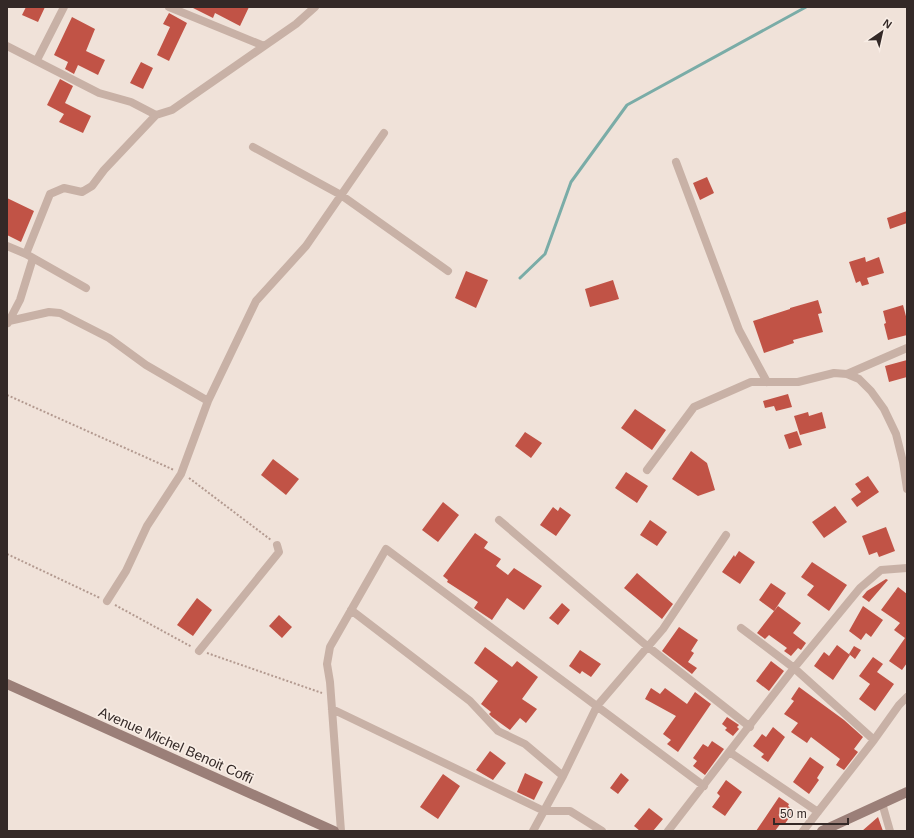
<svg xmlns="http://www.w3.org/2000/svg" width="914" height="838" font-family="Helvetica,sans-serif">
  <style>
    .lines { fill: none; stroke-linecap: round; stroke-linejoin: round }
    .stream { stroke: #7aaca7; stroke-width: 3 }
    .building { fill: #c15346 }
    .path { stroke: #b39a90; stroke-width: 2; stroke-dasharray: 2 2; stroke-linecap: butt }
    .street { stroke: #c8b1a6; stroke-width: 8 }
    .secondary { stroke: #9b7f78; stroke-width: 10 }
    .labels { text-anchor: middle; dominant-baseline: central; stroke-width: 3.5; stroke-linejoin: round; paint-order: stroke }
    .street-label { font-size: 14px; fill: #342927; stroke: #f8ede5 }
  </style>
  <rect width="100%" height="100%" fill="#f0e2d9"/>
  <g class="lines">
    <path class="stream" d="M520 278 545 254 571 182 627 105 806 7"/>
  </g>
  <path class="building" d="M26 7H45L38 22 22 15Z
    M191 7H249L240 26 215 13 213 18Z
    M169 13 187 23 169 61 157 55 170 27 163 24Z
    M72 17 95 29 86 51 105 60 98 75 78 65 74 74 65 69 68 62 54 55Z
    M141 62 153 68 143 89 130 83Z
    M60 79 73 86 65 103 91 116 83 133 59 122 64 114 47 105Z
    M707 177 714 193 700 200 693 183Z
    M7 198 34 211 21 242 7 235Z
    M907 211V223L890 229 887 218Z
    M865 257 866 262 879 257 884 273 867 278 869 284 862 286 860 281 856 283 849 262Z
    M466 271 488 280 476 308 455 298Z
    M613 280 619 299 590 307 585 289Z
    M818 300 822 313 818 314 823 332 793 340 794 343 764 353 753 321 790 309V308Z
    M903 305 907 320V335L888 340 884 324 886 323 883 311Z
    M907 360V377L889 382 885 366Z
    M788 394 792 407 776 411 774 406 765 408 763 401Z
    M635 409 666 430 652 450 621 428Z
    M808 412 809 416 822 412 826 428 800 435 794 416Z
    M797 431 802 445 789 449 784 435Z
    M525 432 542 443 531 458 515 446Z
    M691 451 707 463 715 490 698 496 672 479Z
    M273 459 299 479 286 495 261 475Z
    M626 472 648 486 637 503 615 488Z
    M868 476 879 492 857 507 851 499 861 492 855 484Z
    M443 502 459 515 438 542 422 530Z
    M835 506 847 522 824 538 812 522Z
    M553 507 558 511 560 507 571 515 556 536 540 525Z
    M650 520 667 532 657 546 640 535Z
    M886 527 895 551 879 557 877 552 869 555 862 536Z
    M475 533 488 542 484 548 501 559 496 566 508 575 514 568 542 586 524 610 507 598 492 620 474 608 478 602 447 582 448 580 443 576Z
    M739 551 755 562 740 584 722 572 734 555 735 557Z
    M812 562 847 585 829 611 807 595 814 586 801 577Z
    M637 573 673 604 662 619 624 588Z
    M886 579 888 580 869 602 862 597 867 591Z
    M771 583 786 593 774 611 759 600Z
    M898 587 907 594V663L902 670 889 661 905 638 894 630 900 623 881 610Z
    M197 598 212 610 193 636 177 625Z
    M562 603 570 610 558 625 549 618Z
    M778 606 801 623 793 633 806 643 801 650 798 648 791 656 784 651 787 648 769 635 765 639 757 633Z
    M863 606 883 620 871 637 866 633 861 640 849 631Z
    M279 615 292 627 282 638 269 626Z
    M679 627 698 640 691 651 694 653 688 662 697 668 692 674 662 651Z
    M837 645 850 655 833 680 814 666 824 652 829 656Z
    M854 646 861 650 855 659 849 654Z
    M485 647 512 667 517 661 538 677 522 699 537 709 526 723 520 718 510 730 492 717 489 714 491 712 481 704 498 681 474 663Z
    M580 650 601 664 591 677 582 671 580 674 569 666Z
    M873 657 883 664 877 672 894 684 875 711 859 699 870 684 859 676Z
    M771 661 784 671 769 691 756 681Z
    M799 687 844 720 863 737 854 749 858 752 844 770 836 765 840 759 811 737 807 743 791 732 798 723 784 714 794 701 791 699Z
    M651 688 660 694 665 688 687 704 695 692 711 704 678 752 667 744 671 740 663 734 676 716 645 699Z
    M727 717 739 725 737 727 739 729 733 736 725 730 727 728 722 724Z
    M773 727 785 737 768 762 761 757 764 754 753 746 762 734 766 737Z
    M712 741 724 749 705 775 693 766 697 761 693 758 703 744 708 747Z
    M490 751 506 763 493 780 476 770Z
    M810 757 824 767 817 778 819 780 809 794 793 782Z
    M525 773 543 782 534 800 517 792Z
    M621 773 629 780 618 794 610 788Z
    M443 774 460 786 438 819 420 807Z
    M726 780 742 792 725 816 712 807 720 796 717 793Z
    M779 797 789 804 788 806 794 811 784 825 781 823 775 831H756Z
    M649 808 663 819 653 831H640L634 826Z
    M878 817 883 831H862Z"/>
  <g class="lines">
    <path class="path" d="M7 395 174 470
      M189 478 271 540
      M7 554 100 598
      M115 605 192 647
      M207 653 322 693"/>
    <path class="street" d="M169 7 264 46
      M7 46 99 93 131 102 156 115
      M37 60 64 7
      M253 147 341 195 448 271
      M676 162 739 330 767 382
      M7 246 26 254 86 288
      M26 254 50 194 64 188 82 192 92 186 104 170 156 115 172 110 296 24 315 7
      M9 321 49 312 60 313 109 338 146 365 208 401
      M8 323 20 300 33 258
      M847 374 907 348
      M647 470 694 407 751 382H798L834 373 847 374 859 379 871 391 884 409 896 434 903 462 907 489
      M499 520 647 646 750 727
      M107 601 126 571 147 526 181 474 208 401 256 301 306 246 384 133
      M351 610 470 701 498 731 525 744 563 776
      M741 628 794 668 874 740
      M199 651 275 557 279 552 277 545
      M332 709 544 811H570L602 831
      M731 753 818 812
      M882 803 890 831
      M341 831 330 682 327 664 330 647 386 549 704 786
      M533 831 563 776 597 706 663 629 726 535
      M668 831 794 668 860 588 881 570 907 568
      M803 831 874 740 899 705 907 697"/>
    <path class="secondary" d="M7 684 334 831
      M822 831 907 792"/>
  </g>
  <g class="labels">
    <g class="street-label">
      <text transform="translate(176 745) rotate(24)">Avenue Michel Benoit Coffi</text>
    </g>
  </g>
  <rect width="914" height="838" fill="none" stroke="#342927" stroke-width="16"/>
  <g transform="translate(882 32) rotate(34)" stroke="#f8ede5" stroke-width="3" paint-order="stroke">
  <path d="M0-3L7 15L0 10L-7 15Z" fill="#342927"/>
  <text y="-6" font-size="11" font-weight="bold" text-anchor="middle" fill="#342927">N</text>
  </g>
  <path d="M774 818v6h74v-6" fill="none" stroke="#342927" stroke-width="2"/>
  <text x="780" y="818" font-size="12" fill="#342927" stroke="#f8ede5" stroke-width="3" paint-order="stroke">50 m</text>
</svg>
